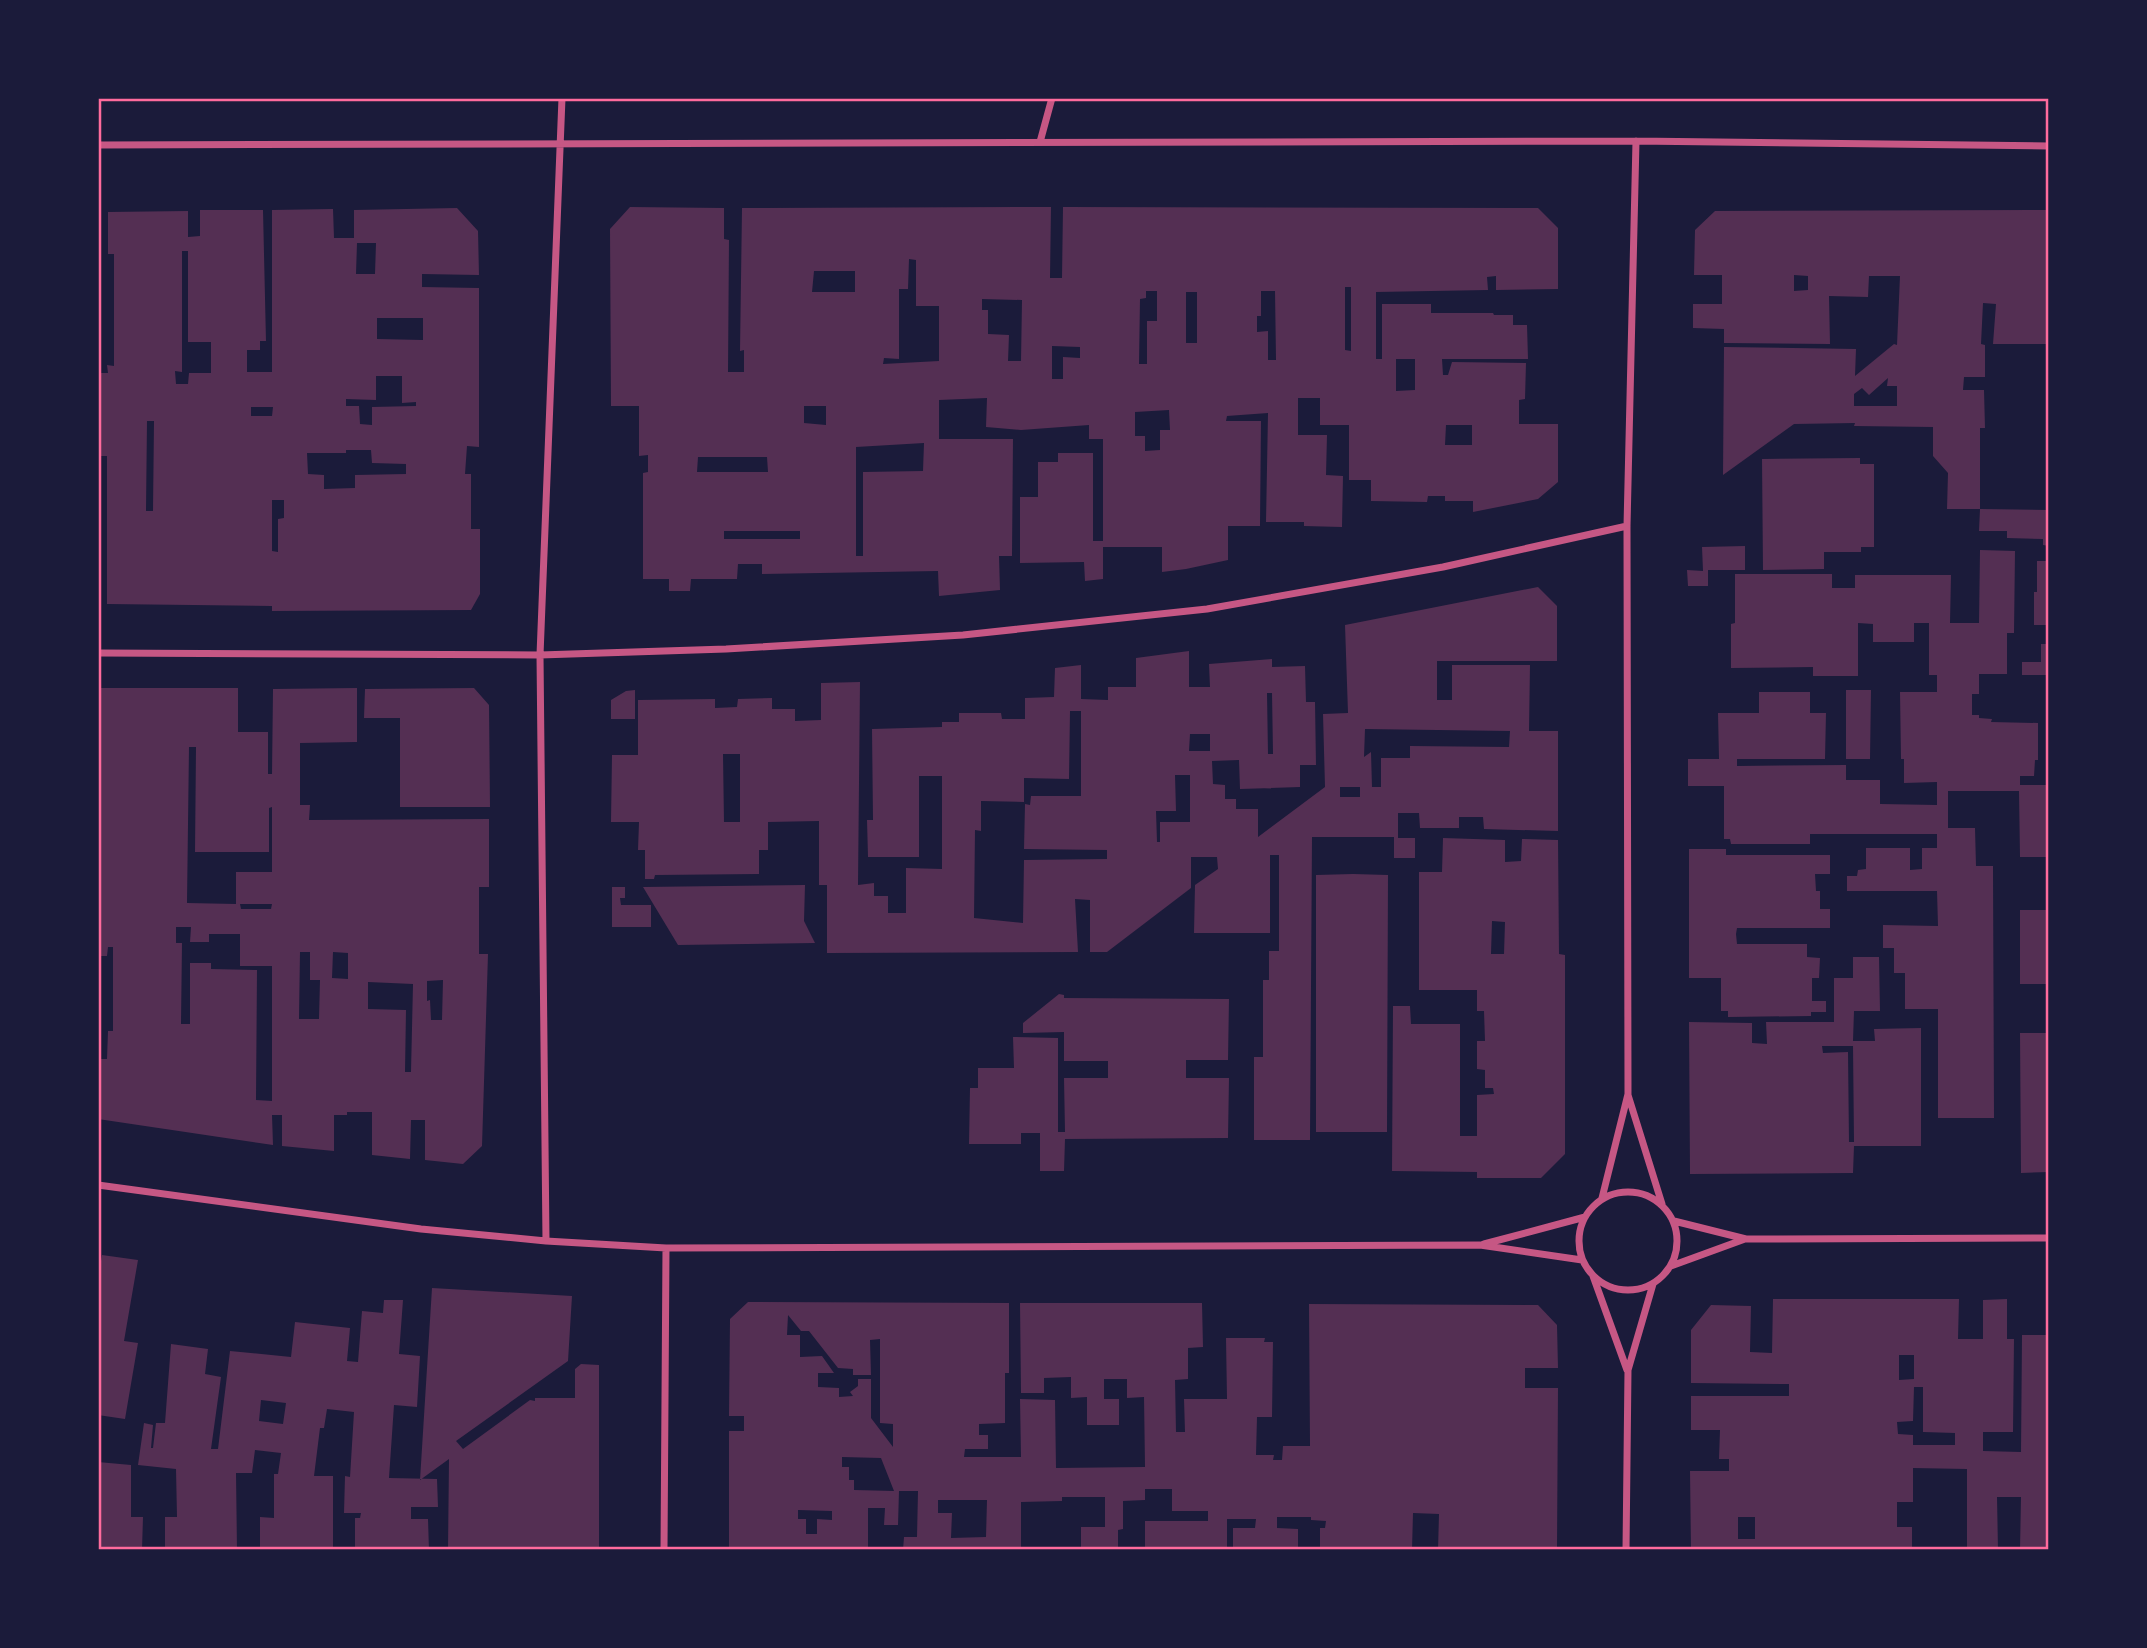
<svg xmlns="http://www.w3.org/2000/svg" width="2147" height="1648" font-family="'Fira Sans',sans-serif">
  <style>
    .building { fill: #542f53; fill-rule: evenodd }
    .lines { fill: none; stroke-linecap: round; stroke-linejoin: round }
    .minor { stroke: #c65784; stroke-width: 7 }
    .neatline { fill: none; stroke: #ff6b9d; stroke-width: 2.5 }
  </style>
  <rect width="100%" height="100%" fill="#1b1b3a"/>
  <path class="building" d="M630 207 724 208V239L729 240 728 372H744V350L740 351 742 208 1051 207 1050 278H1062L1063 207 1538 208 1558 228V289L1496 290V276L1487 277 1488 290 1376 292V359H1382V304H1431V313H1493L1494 315H1513V325H1527L1528 359H1442L1443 375H1448L1452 362 1526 363 1525 399 1519 400V424H1558V482L1538 499 1473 512V501H1445V496H1428L1427 502 1371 501V480H1349V425H1320V398H1298V435H1327L1326 475 1343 476 1342 527 1304 526V522H1266L1268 413 1227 416 1226 421H1261L1260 526H1228V560L1186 569 1162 572V547H1103V579L1085 581 1084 562 1020 563V497H1038V462H1058V453H1093V541H1103V439H1089V425L1021 430 986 427 987 398 939 400V439H1013L1012 556H999L1000 590 939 596 938 571 762 574V564H738L737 579H691L690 591H669V579H643V473L648 472V455L639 456V406H611L610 229ZM909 259 916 260V306H939V361L883 364 884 358 899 359V289H908ZM814 271H855V292H812ZM1345 287H1351V351L1345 350ZM1146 291H1157V321H1147V364H1139L1140 299 1146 298ZM1261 291H1275L1276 360H1268V331L1257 332V316H1261ZM1186 292H1197V343H1186ZM982 299 1022 300 1021 361H1008L1009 335 988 334V310H982ZM1052 346 1080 347V358L1063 357V379H1052ZM1396 359H1415V390L1396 391ZM804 406H826V425L804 423ZM1169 410 1170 430H1160V450L1145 451V436H1135V412ZM1446 425H1472V445H1445ZM924 443 923 471 863 472V556H856V447ZM698 457H767L768 472H697ZM724 531H800V539H724Z
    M457 208 478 231 479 275 422 274V287L479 288V447L467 446 465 474H471V529H480V594L471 610 272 611V606L107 604V456H98V373H108L107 365 114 366V254H108V212L188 211V237L200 236V210H263L266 341H260V350H247V372H272V210L333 209 334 238H354V210ZM357 243H376L375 274H356ZM182 251H188V342H211V373H189L188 384H176L175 371 182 372ZM377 318H423V340L377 339ZM376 376H402V403L416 402V406L372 407V425L360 424 359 406H346V399L376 400ZM251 407H273L272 416H251ZM147 421H154L153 511H146ZM346 450H371L372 463 406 464V474L355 475V488L324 489V475L308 474 307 453H346ZM272 500H284V518L278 519V552L272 551Z
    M2049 210V344H1993L1996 304 1983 303 1981 344 1985 345V377H1964L1963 390H1984L1985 428H1980V509H1947L1948 473 1933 456V427L1854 426 1855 423 1794 424 1723 475 1724 347 1856 349 1855 376 1894 344 1897 345 1900 276H1869L1868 297 1829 296 1830 344 1724 343V329L1693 328V304H1722V275H1694L1695 230 1715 211ZM1794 275 1808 276V290L1794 291ZM1888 378 1887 386H1897V406H1854V394L1862 388 1869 395Z
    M98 212H101L100 277H98Z
    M1860 458V464H1874V547H1861V552H1824V569L1763 570 1762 459Z
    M1980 509 2049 510V546L2043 545V539L2007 538V531H1979Z
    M1745 546V570H1708V586H1688L1687 570 1703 571 1702 547Z
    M1980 550 2015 551 2014 633H2007V674H1979V694H1972V715H1979V718L1992 719 1991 722 2038 723V760H2035L2034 776H2020V785H2049V857H2020L2019 791H1948V828H1975L1976 866H1993L1994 1118H1938V1009H1905V973H1894V948H1883V925L1938 926 1937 891H1847V876H1857L1858 870 1866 869V848H1910V870L1922 869V848H1937V834H1810V844H1731L1730 839H1724V786H1688V759H1719L1718 713H1759V692H1810V713H1826L1825 759H1737V766L1846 765V780H1880V804L1937 805V782L1904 783V759H1901L1900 692H1937V675H1929V623H1914V642H1873V624L1858 623V676H1813V667L1731 668V624L1735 623V574H1832V588H1855V575H1951L1950 623H1979Z
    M2037 561H2049V625H2034V592H2037Z
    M1538 587 1557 606V661H1437V700H1452V665H1530L1529 731H1558V831L1484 829 1483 817H1459V828H1420L1419 813H1398V838H1415V858H1394V837H1312L1310 1140H1254V1057H1263V980H1269V951H1279V855H1270V933H1194L1195 885 1218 869 1217 857H1191V888L1107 952H1090V900L1075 899 1078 952 827 953V885H819V821L768 822V850H759V874L655 875 654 879H645V850H638L639 822H611L612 755H638V700L715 699V708L737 707 738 699 772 698V709H795V721L821 720V683L860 682 858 885 874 883V896H888V913H906V868L942 869V776H919V857H868L867 820H873L872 729 942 727V722H959V713H1001L1002 719H1025V698L1054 697 1055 668 1081 665V699L1108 700V687H1136V658L1189 651V687H1210L1209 664 1272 659V667L1305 666 1306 702H1315L1316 765H1300V787L1240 789 1239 760 1212 761 1213 784 1225 785V799H1236V809H1258V837L1325 787 1323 714 1348 713 1345 625ZM1267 693H1272L1273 754H1268ZM1070 711H1081V796H1031L1030 805 1025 804 1024 849 1107 850V859L1024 860 1023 923 974 918 975 830 981 831V801L1024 802V778L1069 779ZM1365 729 1510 731 1509 747 1410 746V758H1381V787H1372L1371 752 1364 757ZM1190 734H1210V751H1189ZM723 754H740V822H724ZM1175 775H1190V822H1160V842H1157L1156 811H1176ZM1340 787H1360V797H1340Z
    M2041 644H2049V675H2022V662H2041Z
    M98 688H238V732H268V774H272L273 689 357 688V742L300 743V805H310L309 820 489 819V887H479V954H488L482 1146 463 1164 425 1160V1120H411L410 1159 372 1155V1112H347V1115H334V1151L282 1146V1115H272L273 1145 98 1119V1059H107L108 1031H113V947H108L107 956H98ZM189 747H196L195 852H269V808L272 807V872H236V904L187 903ZM240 904H272L271 909H241ZM176 927H191L190 942H209V934H240V966H272V1101L256 1100 257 970 211 969V963H190V1024H181L182 943H176ZM300 952H310V980H320L319 1019H299ZM333 952 348 953V979L332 978ZM443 980 442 1020H431L430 1000 427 1001V981ZM368 982 413 984 411 1072H405L406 1010 368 1009Z
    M474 688 489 705 490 807H400V718H364L365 689Z
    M635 690V719H611V700L626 691Z
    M1846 690H1871L1870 759H1846Z
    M1443 838 1505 840V862L1521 861 1522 839 1558 840 1559 954 1565 955V1154L1541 1178H1477V1172L1392 1171 1393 1006H1410L1411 1024H1460V1136H1477V1095L1494 1094 1493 1088H1485V1070L1477 1069V1041H1485L1484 1011H1477V990H1419V872H1442ZM1492 921 1505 922 1504 954H1491Z
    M1689 849H1726V855H1830V874H1815L1816 891H1820V909H1830V928H1737L1736 934 1737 944H1807V957L1820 958 1819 978H1812V1001H1826V1012H1811V1016L1728 1017V1011H1721V978H1689Z
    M1353 874 1388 875 1387 1132H1316V875Z
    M805 885 804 921 815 943 678 945 643 887Z
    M612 887H625V898H620L621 905H651V927H612Z
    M2020 910H2049V984H2020Z
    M1853 957H1879L1880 1011H1854L1853 1041H1875L1874 1029 1921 1028V1146H1854L1853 1173 1690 1174 1689 1022 1752 1023V1043L1767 1044 1766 1022H1834V978H1853ZM1822 1046H1853L1854 1142H1849L1848 1052 1823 1053Z
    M1059 994 1064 995V998L1229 999 1228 1060H1186V1078H1229L1228 1138 1065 1139 1064 1171H1040V1133H1021V1144H969L970 1088H978V1068H1014L1013 1037 1058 1038V1132H1065L1064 1078H1108V1061H1064V1032L1023 1033V1023Z
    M2020 1033H2049V1172L2021 1173Z
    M102 1255 138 1260 124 1341 138 1343 125 1419 98 1415V1279Z
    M432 1288 572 1296 568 1361 456 1441 463 1449 530 1400 535 1401V1398H575V1369L581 1364 599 1365V1550H448L449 1459 420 1480Z
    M1773 1299H1959L1958 1339H1983V1300L2007 1299V1339H2014L2013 1432H1983V1451L2021 1452 2022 1335H2046V1332H2049V1550H2020L2021 1497H1997L1998 1550H1967V1469L1913 1468V1502H1897V1527H1912V1550H1691L1690 1471H1729V1459H1719L1720 1430H1691V1396H1789V1384L1691 1383V1330L1711 1305 1751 1306 1750 1352 1772 1353ZM1899 1355H1914V1379L1899 1380ZM1914 1387H1923V1432L1955 1433V1445H1913V1435L1898 1434 1897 1422 1913 1421ZM1738 1517H1755V1539H1738Z
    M384 1300H403L399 1354 420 1356 417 1407 394 1405 389 1478 437 1479 438 1507H411V1519H428L429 1550H355V1518H360L361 1513H344L345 1476 350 1477 354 1412 327 1409 324 1428H320L314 1476H333V1550H260V1517L274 1518V1474H278L281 1453 255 1450 252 1473H236L237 1550H165V1517H177L176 1469 138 1465 144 1423 153 1425 151 1448H153L156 1423H165L171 1344 208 1349 205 1374 221 1377 211 1449H218L230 1351 291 1357 295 1322 350 1328 347 1361 358 1362 362 1311 383 1313ZM261 1400 286 1403 283 1424 259 1421Z
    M748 1302 1009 1303V1373H1005V1423L979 1424V1435H988V1449H965L964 1457H1021L1020 1399 1055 1400 1056 1468 1145 1467 1144 1397 1127 1398V1379H1104V1399H1119V1425H1087V1397L1071 1398V1377L1044 1378V1393H1021L1020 1303H1202L1203 1347 1188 1348V1379L1175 1380 1176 1432H1185L1184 1399H1227L1226 1338H1265L1264 1342H1273L1272 1417H1257L1256 1455H1274L1273 1460H1282L1283 1446H1310L1309 1304 1538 1305 1557 1325 1558 1368H1525V1388H1558L1557 1550H1438L1439 1514 1413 1513 1412 1550H1320V1528H1325L1326 1521 1311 1520V1517H1277V1528L1298 1529V1550H1233V1528H1255L1256 1519H1227V1550H1145V1521H1208V1511H1172V1489H1145V1500L1123 1501V1529L1118 1530V1550H1081V1527H1105V1497H1062V1501L1021 1502V1550H903L904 1537H917L918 1491H899L898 1525H884L885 1508H868V1550H729V1431H744V1416H729L730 1319ZM788 1315 801 1331H809L838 1368 853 1369V1375H871L870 1340 880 1339V1423L893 1424V1447L871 1418V1379H858V1386L850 1392 853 1396 839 1397V1388L818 1387V1373H834L822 1356 800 1357V1335H787ZM842 1457 881 1458 894 1491 854 1490V1480H849V1467H842ZM938 1500H987L986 1537 951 1538 952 1513H938ZM798 1510 832 1511V1520L817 1519V1534H806V1519H798Z
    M98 1462 131 1465V1517H143L142 1550H98Z"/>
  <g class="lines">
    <path class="minor" d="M1040 142 1052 98
      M98 145 1636 141 2049 146
      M98 653 540 655 726 649 963 635 1207 609 1443 567 1627 526
      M1628 1095 1662 1204
      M98 1185 421 1229 546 1241 666 1248 1480 1245 1582 1260
      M1579 1241a49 49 0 1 1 98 0a49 49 0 1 1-98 0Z
      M1602 1198 1628 1094 1627 526 1636 141
      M1674 1221 1746 1239 2049 1238
      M546 1241 540 655 562 98
      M1484 1244 1585 1217
      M1671 1266 1745 1239
      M1593 1276 1627 1370
      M664 1550 666 1248
      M1626 1550 1628 1370 1653 1284"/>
  </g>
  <rect width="2147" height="1648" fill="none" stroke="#1b1b3a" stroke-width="200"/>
  <rect x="100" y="100" width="1947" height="1448" class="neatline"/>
</svg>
